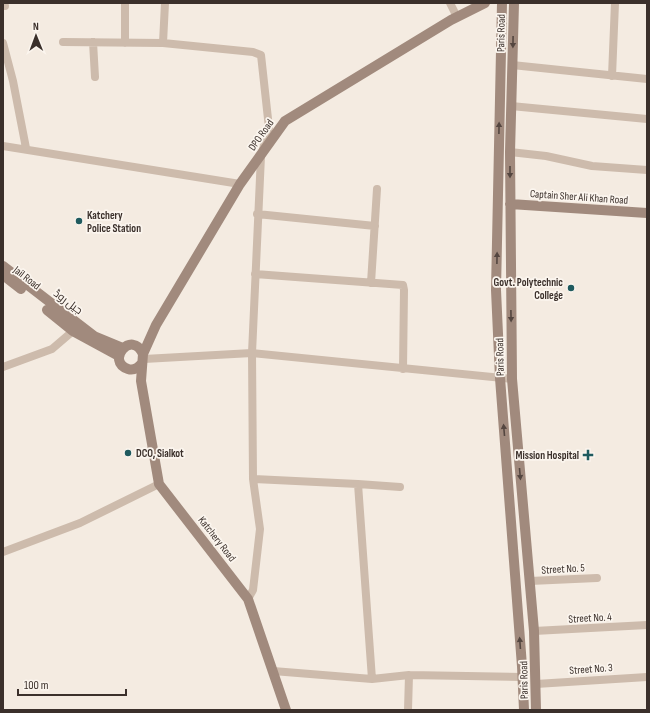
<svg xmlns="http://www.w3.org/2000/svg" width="650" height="713" font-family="'Sofia Sans Condensed',Cairo,sans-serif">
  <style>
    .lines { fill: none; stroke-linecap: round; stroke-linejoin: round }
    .street { stroke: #cdbbac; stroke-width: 8 }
    .secondary { stroke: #a18a7d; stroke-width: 10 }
    .oneway { fill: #544640 }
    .poi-dot { fill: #1f5a5e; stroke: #fbf5ee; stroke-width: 1.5 }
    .labels { text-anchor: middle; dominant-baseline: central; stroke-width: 3.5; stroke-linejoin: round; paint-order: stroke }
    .street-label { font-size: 11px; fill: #3b302b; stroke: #fbf5ee }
    .poi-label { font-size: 11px; font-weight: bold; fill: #3b302b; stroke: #fbf5ee; text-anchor: start }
  </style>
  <rect width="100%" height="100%" fill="#f4ebe1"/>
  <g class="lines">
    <path class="street" d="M450 3 457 17
      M3 6H5L4 3
      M63 42 163 43 253 52 261 55 269 128 261 156 252 353 253 479 260 529 253 590 248 599
      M93 42 95 77
      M3 43 13 81 26 148
      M125 43V3
      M163 43 165 3
      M512 65 647 79
      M612 76 615 3
      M511 106 647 119
      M3 146 240 184
      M510 152 546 156 592 166 647 170
      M257 214 375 226
      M255 274 403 285 404 290 403 369
      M371 283 377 189
      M144 359 252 353 512 379
      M3 367 52 349 73 331
      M253 479 358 484 400 487
      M358 484 372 679
      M3 552 80 523 159 484
      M530 581 597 578
      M534 631 647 625
      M273 671 372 679 409 675 523 677
      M536 684 647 677
      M408 710 409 675"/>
    <path class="secondary" d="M502 3 496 290 500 378 522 666 524 710
      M514 3 510 152 512 379 534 631 536 710
      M510 204 647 213
      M3 266 94 336 123 348
      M3 275 21 289
      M47 310 73 331 119 356
      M143 354 156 325 240 184 285 121 451 20 485 3
      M142 363C138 368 134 371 128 369 105 361 132 329 143 354L141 381 159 484 248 599 286 710"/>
  </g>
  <defs><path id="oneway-solid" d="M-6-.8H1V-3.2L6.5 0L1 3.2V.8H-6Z"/></defs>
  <g class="oneway">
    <use href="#oneway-solid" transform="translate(513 42) rotate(91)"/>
    <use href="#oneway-solid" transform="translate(499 128) rotate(-89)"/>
    <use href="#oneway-solid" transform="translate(510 172) rotate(90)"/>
    <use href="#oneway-solid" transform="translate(497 258) rotate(-89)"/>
    <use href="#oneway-solid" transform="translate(511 316) rotate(89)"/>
    <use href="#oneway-solid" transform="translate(504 430) rotate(-95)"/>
    <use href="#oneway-solid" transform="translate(520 474) rotate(85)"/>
    <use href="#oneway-solid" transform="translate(520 643) rotate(-94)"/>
  </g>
  <g class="poi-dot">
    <circle cx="79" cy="221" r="4"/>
    <circle cx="571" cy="288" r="4"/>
    <circle cx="128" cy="453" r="4"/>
    <path d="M586 449h4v4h4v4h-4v4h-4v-4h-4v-4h4z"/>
  </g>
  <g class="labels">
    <g class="street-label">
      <text transform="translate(501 33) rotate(-89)">Paris Road</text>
      <text transform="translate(261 135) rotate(-55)">DPO Road</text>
      <text transform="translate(579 197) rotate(4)">Captain Sher Ali Khan Road</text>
      <text transform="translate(27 278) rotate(38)">Jail Road</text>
      <text transform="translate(68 302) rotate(37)">جیل روڈ</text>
      <text transform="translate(500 357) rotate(-91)">Paris Road</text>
      <text transform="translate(217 539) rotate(52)">Katchery Road</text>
      <text transform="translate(563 569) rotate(-3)">Street No. 5</text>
      <text transform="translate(590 618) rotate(-3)">Street No. 4</text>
      <text transform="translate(591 669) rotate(-4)">Street No. 3</text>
      <text transform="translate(524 680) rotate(-91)">Paris Road</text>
    </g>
    <g class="poi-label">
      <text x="87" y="215">Katchery<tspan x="87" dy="13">Police Station</tspan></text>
      <text x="563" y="282" text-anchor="end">Govt. Polytechnic<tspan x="563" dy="13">College</tspan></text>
      <text x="136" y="453">DCO, Sialkot</text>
      <text x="579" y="455" text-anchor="end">Mission Hospital</text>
    </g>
  </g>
  <rect width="650" height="713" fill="none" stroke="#3b302b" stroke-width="8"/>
  <g transform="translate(36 36) rotate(359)" stroke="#fbf5ee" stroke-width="3" paint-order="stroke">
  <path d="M0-3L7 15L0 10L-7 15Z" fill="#3b302b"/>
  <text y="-6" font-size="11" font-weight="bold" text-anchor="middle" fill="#3b302b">N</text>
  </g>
  <path d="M18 689v6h108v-6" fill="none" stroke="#3b302b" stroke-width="2"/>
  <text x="24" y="689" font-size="12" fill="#3b302b" stroke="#fbf5ee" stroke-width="3" paint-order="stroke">100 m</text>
</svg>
